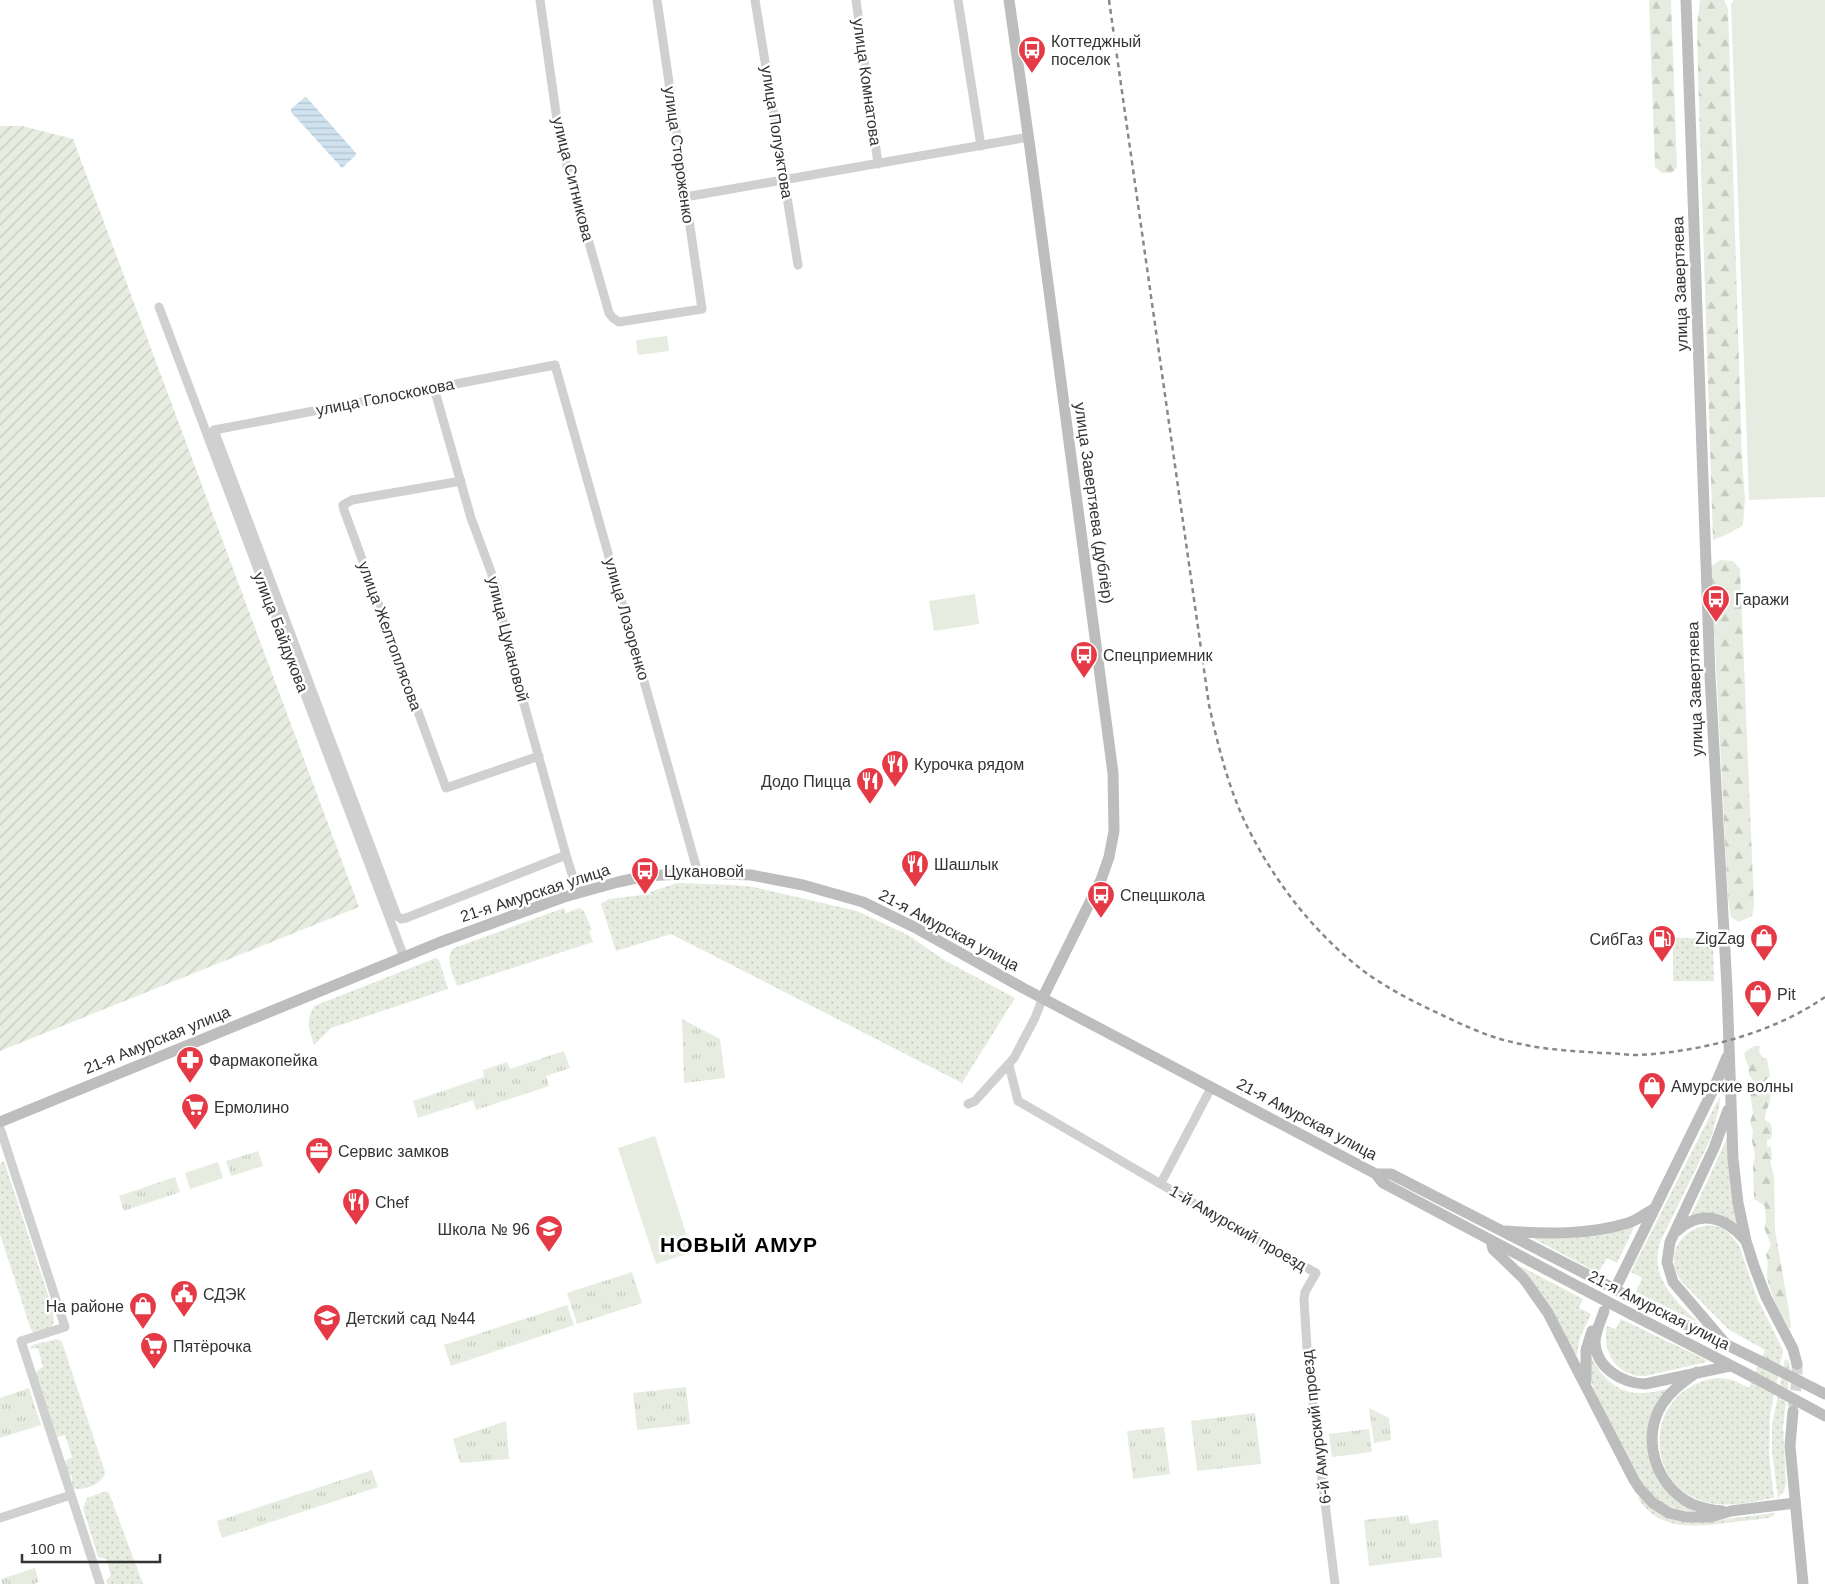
<svg xmlns="http://www.w3.org/2000/svg" width="1825" height="1584" font-family="Helvetica,sans-serif">
  <style>
    .grass { fill: url(#grass-dots) }
    .forest { fill: url(#forest-firs) }
    .park { fill: url(#park-tufts) }
    .garden { fill: url(#garden-furrows) }
    .pitch { fill: #e6ecdf }
    .water { fill: url(#water-rules) }
    .lines { fill: none; stroke-linecap: round; stroke-linejoin: round }
    .secondary-tunnel { stroke: #d6d6d6; stroke-width: 11; stroke-dasharray: 11 5.5; stroke-linecap: butt }
    .street { stroke: #d0d0d0; stroke-width: 9 }
    .secondary { stroke: #bdbdbd; stroke-width: 11 }
    .rail { stroke: #888; stroke-width: 2.5; stroke-dasharray: 5 4; stroke-linecap: butt }
    .secondary-bridge { stroke: #bdbdbd; stroke-width: 11 }
    .labels { text-anchor: middle; dominant-baseline: central; stroke-width: 5; stroke-linejoin: round; paint-order: stroke }
    .poi-label { font-size: 16px; fill: #333; stroke: #fff; text-anchor: start }
    .street-label { font-size: 16px; fill: #333; stroke: #fff }
    .district-label { font-size: 21px; font-weight: bold; letter-spacing: 1px; fill: #000; stroke: #fff }
  </style>
  <defs>
    <pattern id="grass-dots" width="8" height="8" patternUnits="userSpaceOnUse" patternTransform="scale(1.25)"><rect width="8" height="8" fill="#e6ecdf"/><path d="M2 2h.1M6 6h.1" fill="none" stroke="#c6cbc0" stroke-width="1.8" stroke-linecap="round"/></pattern>
    <pattern id="forest-firs" width="22" height="20" patternUnits="userSpaceOnUse" patternTransform="scale(1.25)"><rect width="22" height="20" fill="#e6ecdf"/><path d="M5 1l3.5 6h-7zM16 11l3.5 6h-7z" fill="#c6cbc0"/></pattern>
    <pattern id="park-tufts" width="24" height="20" patternUnits="userSpaceOnUse" patternTransform="scale(1.25)"><rect width="24" height="20" fill="#e6ecdf"/><path d="M3 7l-1-3M5 7V3M7 7l1-3M15 17l-1-3M17 17v-4M19 17l1-3" fill="none" stroke="#c6cbc0"/></pattern>
    <pattern id="garden-furrows" width="10" height="10" patternUnits="userSpaceOnUse" patternTransform="scale(1.25)"><rect width="10" height="10" fill="#e6ecdf"/><path d="M-1 1l2-2M0 10L10 0M9 11l2-2" fill="none" stroke="#c6cbc0"/></pattern>
    <pattern id="water-rules" width="6" height="5" patternUnits="userSpaceOnUse" patternTransform="scale(1.25)"><rect width="6" height="5" fill="#cfe2ee"/><path d="M0 2.5h6" fill="none" stroke="#b2c2cd"/></pattern>
  </defs>
  <rect width="100%" height="100%" fill="#fff"/>
  <path class="grass" d="M677 883 734 885 753 887 857 911 908 935 944 960 1015 998 962 1083 671 934 616 951 601 904 609 899 650 894V892Z
    M564 908 566 913 579 908 584 911 592 930 589 931 593 942 457 986C453 974 444 958 454 948Z
    M1673 938H1713L1714 981H1673Z
    M436 958 439 960 448 989 331 1028 314 1045C309 1027 305 1023 314 1006Z
    M1720 1096 1719 1108 1711 1138 1661 1240C1648 1273 1672 1299 1696 1320L1695 1321 1636 1292 1642 1278 1631 1272Z
    M1728 1136 1737 1224C1717 1212 1712 1215 1690 1218Z
    M4 1161 51 1304C56 1326 56 1328 34 1333L31 1330 0 1234V1164Z
    M1711 1225 1719 1227 1727 1231 1739 1245 1757 1298 1783 1350 1770 1415 1769 1455 1774 1498C1752 1502 1728 1508 1706 1502 1648 1488 1643 1406 1698 1383 1707 1379 1717 1377 1728 1379 1735 1380 1742 1385 1749 1388L1765 1350 1728 1329 1683 1283C1662 1258 1680 1227 1711 1225Z
    M1634 1227 1617 1263 1607 1258 1598 1273 1533 1238 1597 1235Z
    M1520 1266 1583 1299 1579 1308 1591 1314 1580 1338 1577 1355H1576L1519 1268Z
    M1621 1319 1704 1359 1707 1362 1645 1376C1617 1378 1601 1351 1607 1326L1616 1329Z
    M57 1339 61 1341 63 1345 105 1472C104 1483 86 1490 75 1489L72 1485V1476L68 1474 65 1461 72 1457 65 1435 57 1437 36 1374 38 1370 43 1367 38 1348 29 1349 32 1345Z
    M1591 1357C1602 1378 1619 1395 1644 1393 1652 1393 1660 1390 1667 1389L1651 1460 1700 1511C1653 1514 1640 1480 1622 1445 1612 1426 1603 1408 1594 1390L1591 1379Z
    M1785 1359 1789 1361 1790 1366 1783 1427 1786 1483 1784 1491 1778 1498 1772 1451V1426Z
    M106 1491 109 1493 143 1584H107L106 1581 111 1575 106 1559 98 1557 83 1508 87 1498Z
    M1640 1497 1650 1506 1703 1522 1774 1513 1775 1515C1766 1520 1752 1520 1741 1521 1704 1526 1661 1535 1638 1498Z"/>
  <path class="forest" d="M1649 0H1671L1677 167 1672 173H1662L1655 167Z
    M1700 0H1724L1728 9 1742 459 1745 498 1743 525 1728 534 1713 540 1698 72 1697 26Z
    M1720 560 1733 561 1740 569 1754 906 1752 916 1739 922 1731 917 1728 899 1711 567Z
    M1755 1046H1760L1759 1052 1763 1058 1767 1059 1770 1076 1765 1081V1084C1778 1098 1764 1107 1765 1120L1770 1123C1772 1128 1773 1133 1771 1139L1767 1140V1146L1771 1147 1772 1159 1770 1162 1774 1176 1775 1230 1789 1311 1791 1328H1789C1781 1312 1769 1294 1767 1275 1767 1268 1769 1263 1766 1255L1771 1245 1764 1227 1766 1221 1765 1206 1754 1199 1753 1165 1755 1155 1752 1141 1753 1131 1750 1122 1753 1113 1750 1092 1756 1085C1754 1081 1750 1077 1749 1074 1748 1069 1750 1069 1748 1065 1742 1053 1743 1052 1755 1046Z"/>
  <path class="park" d="M682 1019 720 1039 725 1078 684 1083Z
    M564 1051 570 1068 546 1076 549 1086 476 1110 473 1100 418 1118 413 1101 484 1077 483 1070 507 1062 510 1069Z
    M258 1151 263 1166 231 1176 226 1161Z
    M175 1177 180 1192 124 1211 119 1196Z
    M632 1272 642 1303 577 1324 567 1293Z
    M567 1305 574 1325 451 1366 444 1345Z
    M686 1387 690 1424 637 1430 633 1393Z
    M29 1388 41 1425 0 1438V1398Z
    M1369 1408 1389 1418 1391 1440 1374 1443Z
    M1255 1413 1261 1464 1197 1471 1191 1421Z
    M506 1421 509 1459 460 1463 453 1439Z
    M1164 1427 1170 1474 1133 1479 1127 1431Z
    M1369 1429 1372 1452 1332 1457 1329 1434Z
    M372 1470 378 1487 222 1538 217 1521Z
    M1408 1515 1410 1524 1438 1520 1442 1557 1369 1566 1364 1520Z
    M35 1568 39 1582 34 1584H2L1 1579Z"/>
  <path class="garden" d="M0 126H22L73 139 359 907 0 1051Z"/>
  <path class="pitch" d="M1734 0H1825V497L1749 500 1731 4Z
    M667 336 669 351 638 355 636 340Z
    M975 594 979 624 934 631 929 601Z
    M655 1136 692 1252 656 1264 618 1148Z
    M218 1162 223 1178 190 1189 185 1173Z"/>
  <path class="water" d="M305 97 307 98 356 153 355 156 342 168 291 112V109Z"/>
  <g class="lines">
    <path class="secondary-tunnel" d="M1793 1407 1797 1381V1364"/>
    <path class="street" d="M540 0 560 141 609 313 613 318 619 322 702 309 657 0
      M755 0 798 265
      M856 0 878 164
      M958 0 981 146
      M685 197 1029 137
      M159 307 404 957
      M434 388 471 518 497 588 507 643 566 855 578 893
      M461 481 352 500 343 505 344 510 446 788 539 756
      M566 855 406 918 401 919 397 916 214 430 555 365 698 873
      M1009 1065 1018 1101C1117 1158 1216 1217 1316 1273L1305 1292 1304 1300 1308 1364 1335 1584
      M968 1104 975 1101 1014 1058 1035 1018 1043 997
      M0 1128 65 1327 21 1341 100 1584
      M1161 1183 1211 1088
      M0 1518 71 1495"/>
    <path class="secondary" d="M1009 0 1030 148 1113 773 1114 831 1109 857 1101 880 1043 997
      M1686 0 1710 676 1727 988 1733 1159 1738 1203 1746 1241 1754 1266 1766 1297 1793 1349 1797 1364
      M0 1122 438 943 564 897 618 882 646 876 698 873 751 875 803 885 863 902 914 927 1023 988 1376 1174 1383 1183 1581 1288
      M1376 1174H1391L1586 1274
      M1506 1231C1546 1234 1589 1235 1628 1223 1638 1220 1646 1213 1655 1208
      M1677 1231C1700 1209 1726 1217 1745 1240
      M1492 1245 1493 1249 1524 1279 1548 1313 1634 1480 1640 1489 1653 1503 1669 1513 1686 1517H1710L1731 1511 1795 1503
      M1618 1283 1714 1088 1727 1057
      M1637 1301 1766 1364
      M1604 1311C1601 1321 1595 1332 1595 1342 1596 1368 1622 1383 1645 1384L1730 1366
      M1631 1314 1755 1378
      M1726 1344 1673 1282 1667 1262 1670 1242 1714 1148 1728 1110
      M1697 1372C1685 1381 1671 1390 1663 1403 1640 1437 1655 1486 1692 1504 1702 1508 1712 1510 1722 1511
      M1586 1382V1350L1592 1331
      M1793 1411 1790 1446 1803 1584"/>
    <path class="rail" d="M1109 0 1209 705C1219 750 1230 795 1252 836 1278 886 1316 934 1361 969 1386 988 1414 1002 1442 1015 1467 1027 1493 1039 1521 1044 1547 1050 1575 1051 1602 1053 1614 1053 1626 1055 1638 1055 1701 1052 1773 1033 1825 997"/>
    <path class="secondary-bridge" d="M1586 1274 1637 1301
      M1581 1288 1631 1314
      M1766 1364 1825 1394
      M1755 1378 1825 1416"/>
  </g>
  <defs>
    <symbol id="bus-pin" viewBox="-11 -11 22 30"><path d="M0 17L-7.5 6A9.5 9.5 0 1 1 7.5 6Z" fill="#e63946" stroke="#fff"/><path d="M-5-6H5V4H4V6H2V4H-2V6H-4V4H-5ZM-3.5-4V0h7V-4ZM-3.5 1.2v1.5H-2V1.2ZM2 1.2v1.5H3.5V1.2Z" fill="#fff"/></symbol>
    <symbol id="restaurant-pin" viewBox="-11 -11 22 30"><path d="M0 17L-7.5 6A9.5 9.5 0 1 1 7.5 6Z" fill="#e63946" stroke="#fff"/><path d="M-5-6h1v4h1v-4h1v4h1v-4h1v5L-1.5 .5V6h-2V.5L-5-1ZM5-6V6H3V1.5H1.5Q1.5-4 5-6Z" fill="#fff"/></symbol>
    <symbol id="shop-pin" viewBox="-11 -11 22 30"><path d="M0 17L-7.5 6A9.5 9.5 0 1 1 7.5 6Z" fill="#e63946" stroke="#fff"/><path d="M-5-2.5h2.3a2.7 3.5 0 0 1 5.4 0H5L5.5 6h-11ZM-1.5-2.5h3a1.5 2.3 0 0 0-3 0Z" fill="#fff"/></symbol>
    <symbol id="fuel-pin" viewBox="-11 -11 22 30"><path d="M0 17L-7.5 6A9.5 9.5 0 1 1 7.5 6Z" fill="#e63946" stroke="#fff"/><path d="M-5.5-6h7V0h2V4h1.3V-2.5L3-4.5l.8-.8L6-3V5H2.5V1h-1V6h-7ZM-4.2-4.7v3.2H.2V-4.7Z" fill="#fff"/></symbol>
    <symbol id="pharmacy-pin" viewBox="-11 -11 22 30"><path d="M0 17L-7.5 6A9.5 9.5 0 1 1 7.5 6Z" fill="#e63946" stroke="#fff"/><path d="M-2-6h4v4h4v4h-4v4h-4v-4h-4v-4h4Z" fill="#fff"/></symbol>
    <symbol id="supermarket-pin" viewBox="-11 -11 22 30"><path d="M0 17L-7.5 6A9.5 9.5 0 1 1 7.5 6Z" fill="#e63946" stroke="#fff"/><path d="M-6-5.5h2.5l.6 2H6L4.5 2H-2.5L-4.4-4H-6ZM-1.5 3.2a1.3 1.3 0 1 0 .1 0ZM3 3.2a1.3 1.3 0 1 0 .1 0Z" fill="#fff"/></symbol>
    <symbol id="office-pin" viewBox="-11 -11 22 30"><path d="M0 17L-7.5 6A9.5 9.5 0 1 1 7.5 6Z" fill="#e63946" stroke="#fff"/><path d="M-6-3h4V-5.5h4V-3h4V5H-6ZM-1-4.5V-3h2v-1.5ZM-6 0V1H6V0Z" fill="#fff"/></symbol>
    <symbol id="school-pin" viewBox="-11 -11 22 30"><path d="M0 17L-7.5 6A9.5 9.5 0 1 1 7.5 6Z" fill="#e63946" stroke="#fff"/><path d="M0-5L7-2L0 1L-7-2ZM-4 1L0 2.5L4 1V4Q0 6-4 4Z" fill="#fff"/></symbol>
    <symbol id="civic-pin" viewBox="-11 -11 22 30"><path d="M0 17L-7.5 6A9.5 9.5 0 1 1 7.5 6Z" fill="#e63946" stroke="#fff"/><path d="M-.6-6.5H3V-4.5H.6V-3L4-1V1h2V6H-6V1h2V-1L-.6-3ZM-1.2 2.5V6h2.4V2.5Z" fill="#fff"/></symbol>
  </defs>
  <g fill-rule="evenodd">
    <use href="#bus-pin" x="1016" y="34" width="32" height="43"/>
    <use href="#bus-pin" x="1700" y="583" width="32" height="43"/>
    <use href="#bus-pin" x="1068" y="639" width="32" height="43"/>
    <use href="#restaurant-pin" x="879" y="748" width="32" height="43"/>
    <use href="#restaurant-pin" x="854" y="765" width="32" height="43"/>
    <use href="#restaurant-pin" x="899" y="848" width="32" height="43"/>
    <use href="#bus-pin" x="629" y="855" width="32" height="43"/>
    <use href="#bus-pin" x="1085" y="879" width="32" height="43"/>
    <use href="#shop-pin" x="1748" y="922" width="32" height="43"/>
    <use href="#fuel-pin" x="1646" y="923" width="32" height="43"/>
    <use href="#shop-pin" x="1742" y="978" width="32" height="43"/>
    <use href="#pharmacy-pin" x="174" y="1044" width="32" height="43"/>
    <use href="#shop-pin" x="1636" y="1070" width="32" height="43"/>
    <use href="#supermarket-pin" x="179" y="1091" width="32" height="43"/>
    <use href="#office-pin" x="303" y="1135" width="32" height="43"/>
    <use href="#restaurant-pin" x="340" y="1186" width="32" height="43"/>
    <use href="#school-pin" x="533" y="1213" width="32" height="43"/>
    <use href="#civic-pin" x="168" y="1278" width="32" height="43"/>
    <use href="#shop-pin" x="127" y="1290" width="32" height="43"/>
    <use href="#school-pin" x="311" y="1302" width="32" height="43"/>
    <use href="#supermarket-pin" x="138" y="1330" width="32" height="43"/>
  </g>
  <g class="labels">
    <g class="poi-label">
      <text x="1051" y="41">Коттеджный<tspan x="1051" dy="18">поселок</tspan></text>
      <text x="1735" y="599">Гаражи</text>
      <text x="1103" y="655">Спецприемник</text>
      <text x="914" y="764">Курочка рядом</text>
      <text x="851" y="781" text-anchor="end">Додо Пицца</text>
      <text x="934" y="864">Шашлык</text>
      <text x="664" y="871">Цукановой</text>
      <text x="1120" y="895">Спецшкола</text>
      <text x="1745" y="938" text-anchor="end">ZigZag</text>
      <text x="1643" y="939" text-anchor="end">СибГаз</text>
      <text x="1777" y="994">Pit</text>
      <text x="209" y="1060">Фармакопейка</text>
      <text x="1671" y="1086">Амурские волны</text>
      <text x="214" y="1107">Ермолино</text>
      <text x="338" y="1151">Сервис замков</text>
      <text x="375" y="1202">Chef</text>
      <text x="530" y="1229" text-anchor="end">Школа № 96</text>
      <text x="203" y="1294">СДЭК</text>
      <text x="124" y="1306" text-anchor="end">На районе</text>
      <text x="346" y="1318">Детский сад №44</text>
      <text x="173" y="1346">Пятёрочка</text>
    </g>
    <g class="street-label">
      <text transform="translate(867 82) rotate(82)">улица Комнатова</text>
      <text transform="translate(777 132) rotate(81)">улица Полуэктова</text>
      <text transform="translate(679 155) rotate(82)">улица Стороженко</text>
      <text transform="translate(573 179) rotate(76)">улица Ситникова</text>
      <text transform="translate(1680 284) rotate(-92)">улица Завертяева</text>
      <text transform="translate(385 397) rotate(-11)">улица Голоскокова</text>
      <text transform="translate(1094 503) rotate(82)">улица Завертяева (дублёр)</text>
      <text transform="translate(627 619) rotate(74)">улица Лозоренко</text>
      <text transform="translate(281 632) rotate(69)">улица Байдукова</text>
      <text transform="translate(390 636) rotate(70)">улица Желтоплясова</text>
      <text transform="translate(508 639) rotate(76)">улица Цукановой</text>
      <text transform="translate(1695 689) rotate(-92)">улица Завертяева</text>
      <text transform="translate(535 893) rotate(-18)">21-я Амурская улица</text>
      <text transform="translate(949 930) rotate(28)">21-я Амурская улица</text>
      <text transform="translate(157 1040) rotate(-22)">21-я Амурская улица</text>
      <text transform="translate(1307 1119) rotate(28)">21-я Амурская улица</text>
      <text transform="translate(1238 1228) rotate(30)">1-й Амурский проезд</text>
      <text transform="translate(1659 1310) rotate(27)">21-я Амурская улица</text>
      <text transform="translate(1316 1427) rotate(-97)">6-й Амурский проезд</text>
    </g>
    <g class="district-label">
      <text x="739" y="1244">НОВЫЙ АМУР</text>
    </g>
  </g>
  <path d="M22 1554v8h138v-8" fill="none" stroke="#333333" stroke-width="2.5"/>
  <text x="30" y="1554" font-size="15" fill="#333333" stroke="#ffffff" stroke-width="4" paint-order="stroke">100 m</text>
</svg>
